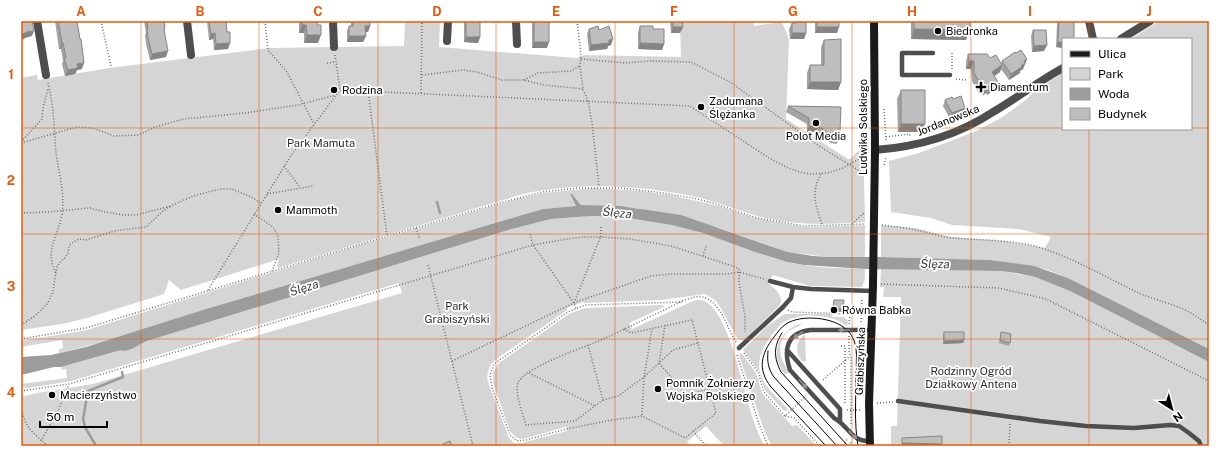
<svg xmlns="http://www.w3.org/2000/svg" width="1230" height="467" font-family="'Public Sans',sans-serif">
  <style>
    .green { fill: #d5d5d5 }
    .water { fill: #9c9c9c }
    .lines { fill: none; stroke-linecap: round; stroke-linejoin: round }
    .stream { stroke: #9c9c9c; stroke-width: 2.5 }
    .path { stroke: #707070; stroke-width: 1.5; stroke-dasharray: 1 2; stroke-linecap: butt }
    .lane { stroke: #4e4e4e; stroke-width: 4.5 }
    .street { stroke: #4e4e4e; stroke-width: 8 }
    .secondary { stroke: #1b1b1b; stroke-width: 8 }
    .tram { stroke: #000; stroke-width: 1 }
    .wall { fill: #a3a3a3 }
    .shaded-wall { fill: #858585 }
    .building { fill: #bebebe; stroke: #858585 }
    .oneway { fill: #959595 }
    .grid { fill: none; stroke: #e8590c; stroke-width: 1; stroke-opacity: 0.55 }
    .poi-dot { fill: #000; stroke: #fff; stroke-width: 1.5 }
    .labels { text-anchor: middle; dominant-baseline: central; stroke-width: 3.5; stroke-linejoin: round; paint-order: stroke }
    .poi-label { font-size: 11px; fill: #000; stroke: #fff; text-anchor: start }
    .street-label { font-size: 11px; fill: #000; stroke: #fff }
    .park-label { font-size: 11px; fill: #2c2c2c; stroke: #fff }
    .water-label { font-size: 12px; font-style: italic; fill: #3d3d3d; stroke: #fff }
    .neatline { fill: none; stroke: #e8590c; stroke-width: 1.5 }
    .grid-label { font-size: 13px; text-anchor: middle; font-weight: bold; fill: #e8590c }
  </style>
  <rect width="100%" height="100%" fill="#fff"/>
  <path class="green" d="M405 21H440L439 47 577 58 584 55 681 57 680 21H753L754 26 782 22 789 39 786 119 848 159H850L858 151H862L859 176H864L865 222C832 224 798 226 765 218 741 212 717 201 692 196 636 185 580 182 523 194L278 268 277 265 279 259 181 290 169 280 164 294 87 318 62 324 21 330V78L37 75 38 80 109 68 269 48 404 46Z
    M1159 21H1209V349L1068 278 1045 269 990 260 881 257V225L915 228 951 237 1004 241 1045 248 1051 237 1019 229 952 225 931 218 891 212 889 161 919 153 974 132 1001 118 1026 100 1035 90 1063 73V129H1191V39H1131Z
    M593 188 642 191 675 196 719 206 755 218 804 227 865 225V257H828L788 252 722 229 636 208 581 205 572 194 570 195 576 206 543 209 522 215 206 309 118 338 59 353V349L63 348 62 340 21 347V341L87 330 366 243 513 200 543 193Z
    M595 216C631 217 668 221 703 233 731 242 758 254 787 262 812 268 839 268 865 269V279L862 287 810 286 773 275 768 283C775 289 784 295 780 305L744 341 737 338 719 305 715 300 705 294 661 300 584 303 583 302 567 308V310L495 360C489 366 486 374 488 382L509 438 514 443H521L567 431 566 426 565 427 523 439C517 439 514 436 510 431L493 383V372L499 363 569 314 585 308 663 305 664 307 629 323 632 329 691 302C696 300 701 299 706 302 736 321 744 414 765 446H724L706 426 687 442 690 446H21V397L37 393 93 384 402 293 399 283 71 381 29 388C26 388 22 388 21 384L67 378 66 369 62 370 61 367 121 350 123 351 147 341 512 229 551 219Z
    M881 269 1000 271 1035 277 1070 291 1209 362V446H891V426H897L901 297H883L884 287H880Z
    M784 314H831L833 317H844L848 321 847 326C834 314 801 312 786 321 781 323 778 328 775 331 764 344 755 359 761 376 766 389 779 399 788 409L786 411 783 410 765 390 758 370 743 350 766 327Z
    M802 323C799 327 794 328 789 331 775 342 780 360 789 372L785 375C769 354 778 331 802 323Z
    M804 335H805L806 361H802C795 352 795 343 804 335Z
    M740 353 743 355 756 373 762 393 792 426 797 425 817 446H772L765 433 739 355Z"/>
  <path class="water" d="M570 194H572L581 205 620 206 681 215 770 246 788 252 813 256 828 257H881L990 260 1034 266 1068 278 1209 349V362L1070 291 1035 277 1016 273 1000 271 865 269 804 265 787 262 755 252 703 233 672 225 629 218 595 216 577 217 551 219 512 229 147 341C138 345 132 350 123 351L121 350 61 367H54L21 375V357L51 355 86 347 206 309 522 215 543 209 576 206Z"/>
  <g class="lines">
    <path class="stream" d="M437 202 440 213
      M96 446 85 427 83 419 88 391 123 377 122 372"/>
    <path class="path" d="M101 21 111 66
      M265 21 268 50 287 72 314 124
      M577 21 581 55 580 66 583 89 588 101 592 123 599 187
      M952 53V69
      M335 55 340 90
      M581 59 625 63 650 61 691 62 730 82 819 146 860 171 867 172
      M327 63 336 62
      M422 75 463 70 477 72 502 80H524L544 85 583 89
      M956 79 966 80
      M524 80 538 73 571 71 580 66
      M48 83C54 106 54 130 56 153 59 175 65 192 62 214 58 237 44 251 56 273
      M368 91 387 236
      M421 93 422 21
      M884 109 886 141
      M886 137 909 134 911 137
      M21 142 42 119 43 108 48 89
      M21 143 77 127 93 128 114 136 139 135 155 127 184 119 245 113 298 105 336 95
      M884 165 886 157
      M284 166 299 186V188
      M865 172 864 156 866 134
      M821 174C810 194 816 204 822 225
      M267 194 313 186
      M21 213 48 212 90 208 105 212 123 215H136L171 206
      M254 214 273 227 278 236 279 253 272 271
      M852 224 865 212
      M882 225C893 227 904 227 915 230 928 232 940 237 953 238 979 240 1013 240 1038 247 1074 258 1107 278 1141 294 1153 299 1165 302 1178 307 1189 311 1199 318 1209 325
      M416 228 420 239
      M530 234 533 245 574 303 576 309
      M601 237V227
      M703 256 706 246
      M428 265 473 446
      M881 284 999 288 1046 299 1209 381
      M208 290 290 157 340 90 690 106 769 158 788 168 800 172 810 174 828 173 843 168 864 156
      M574 303 600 238
      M788 310 792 312 850 314 861 309
      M861 322 862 298
      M849 324 850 314
      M21 325 35 316 48 303 53 291 57 266 68 254 69 246 72 243 79 239 86 240 114 231 146 227 163 211 173 205 193 196 212 191 222 189H232L251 197 261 203
      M665 325 659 363 687 395 708 389
      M624 329 631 333 692 320 716 413 685 438 642 416 612 420 566 429 526 440 517 441 510 435 492 388 490 375 494 364 568 312 585 305 682 302
      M849 336V351L851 359V424
      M21 339 86 328 394 234 500 203 542 192 578 188H621L656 192 693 198 713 203 757 218 775 221 804 226 865 224
      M588 345 603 400 575 421 526 425C523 414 513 390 519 381 527 368 573 351 589 345 613 335 637 323 660 312 671 307 692 294 703 297 721 302 727 328 736 342
      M841 346H845V403
      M744 353 758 372 764 392 785 416 806 396
      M859 353H861V340
      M737 355 759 424 768 446
      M452 361 576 302 651 276 670 274H727L739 272 764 279
      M529 373 595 406
      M861 373V353
      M823 380 849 357
      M21 391 69 384 533 245 567 239 583 237H600L630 239 671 246 736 267 739 269V282L745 317V332
      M603 400 618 396 644 377 652 329
      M877 403 893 402
      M21 407C25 428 32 432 48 446
      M847 410H861
      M642 415 644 377 673 350 698 343
      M785 416 794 418 820 446
      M693 431 706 446
      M41 441 58 411 69 384
      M844 446 847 439
      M850 446 851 442
      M1009 446 1010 423"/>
    <path class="lane" d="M933 53H902V75H950
      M770 281 793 287 811 289 873 291
      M739 348 783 307 791 298 793 287
      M787 350 840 409V421
      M898 401 1040 421 1086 426 1134 428 1170 425 1179 426 1189 433 1199 441 1201 446
      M870 441C851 442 849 426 834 418L790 370C783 349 787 333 810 330H872"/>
    <path class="street" d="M37 21 46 75
      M187 21 191 55
      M333 21 334 47
      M516 21 517 44
      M1089 21 1093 39
      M1121 39 1150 21
      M447 41 448 21
      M875 150C916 147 958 135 993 112 1017 98 1039 81 1063 68"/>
    <path class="secondary" d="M870 446 869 403 873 285 875 150 874 21"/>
    <path class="tram" d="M782 333C773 347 774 358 781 372L848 446
      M768 351C767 361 768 369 774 377L837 446
      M826 446 771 387C757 369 761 354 774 337 777 333 781 327 786 324 801 314 834 317 847 330 852 334 855 342 856 348 857 357 856 367 856 376 856 399 854 423 858 446"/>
  </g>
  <path class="wall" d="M55 21H77L82 69 77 70 75 74 65 76 62 64 63 61 61 49H59Z
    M144 21H164L165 27 164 30 166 57 150 60 146 44 145 35 146 33Z
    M207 21H226L227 32 230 43 228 49 214 50 213 39 209 40Z
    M299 21H317L318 43H304V33H299Z
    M351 21H370V26L368 32H365L366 36 363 42H347V31L349 26H351Z
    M464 21H480V37L478 43 464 42Z
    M532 21H549L547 48H532Z
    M670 21H682L683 27 680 33H671Z
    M815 21H839L837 33H815Z
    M911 21H970L966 40 911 39Z
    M1058 21H1074L1063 39V48L1056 47 1057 24Z
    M796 22 806 33 804 39H790L789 29 792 23H796Z
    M640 26 653 29 664 44 662 50 638 49V32Z
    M589 29 599 30 611 45 608 46 607 49 589 51 587 34Z
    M1033 30 1047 45 1044 51 1032 52 1031 36Z
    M824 40 841 82 838 90 807 89V73L810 65H821V47Z
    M1016 53 1027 59 1023 69 1020 71V73L1009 80 1001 69 1000 72 994 76 998 82 995 89 987 95 986 93 983 95 981 92 979 94 972 81 971 69H966V61L968 54 990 58 1001 64 1002 61Z
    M901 90 922 132H898L897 99Z
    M953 99 965 108 963 114 950 119 943 106 945 100Z
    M788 106 841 107 839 140 836 144 831 143 816 132H807V124L786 112Z
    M834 300 842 312 832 311 833 303Z
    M944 332 964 340 963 343 943 344V335Z
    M1001 332 1010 343 1009 346 999 343Z"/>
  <path class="shaded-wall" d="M1107 21H1120L1106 22Z
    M302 25H306L304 33H299Z
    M365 26H370L368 32H363Z
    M673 27H683L680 33H671Z
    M817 27H839L837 33H815Z
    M914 29 970 30 966 40 911 39Z
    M34 31 32 36 25 38 24 39 21 40V34L26 32Z
    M215 33 213 39 209 40 211 34Z
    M792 33H806L804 39H790Z
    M307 35H321L318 43H304Z
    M349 36H366L363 42H347Z
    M466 37H480L478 43 464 42Z
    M613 39 611 45 608 46 607 49 589 51 591 45Z
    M534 42H549L547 48H532Z
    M1058 42H1063V48L1056 47Z
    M62 43H63L61 49H59Z
    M230 43 228 49 214 50 216 44Z
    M640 43 664 44 662 50 638 49Z
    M1047 45 1044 51 1032 52 1034 46Z
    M168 51 166 57 150 60 152 54Z
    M1027 59 1023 69 1020 71V73L1009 80 1011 74 1024 61Z
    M969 61H974L971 69H966Z
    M84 63 82 69 77 70 75 74 65 76 68 70 77 64Z
    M1002 65 1000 72 989 80 992 72Z
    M810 82H841L838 90 807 89Z
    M998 82 995 89 987 95 989 87Z
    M984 85 981 92 979 94 982 86Z
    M988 86 986 93 983 95 986 88Z
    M965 108 963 114 950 119 952 113Z
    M901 124H925L922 132H898Z
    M809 126H818L816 132H807Z
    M841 134 839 140 836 144 838 138Z
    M833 308 843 309 842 312 832 311Z
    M964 340 963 343 943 344 944 341Z
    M902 443 942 444 941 446H901Z"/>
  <path class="building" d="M21 21H32L34 31 26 32V33L21 34Z
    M58 21H77L80 39H81L84 63 77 64 78 68 68 70 64 58H66L63 43H62Z
    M147 21H164L165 27H164L165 35 168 51 152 54 148 38 147 29H148Z
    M209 21H226L227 32H230V43L216 44 215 33 211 34Z
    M302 21H317V25H321V35H307L306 25H302Z
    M353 21H370V26H365L366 36H349V26H353Z
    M466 21H480V37H466Z
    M534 21H549V42H534Z
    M673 21H682L683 27H673Z
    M817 21H839V27H817Z
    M914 21H970V30L914 29Z
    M1059 21H1074V39H1063V42H1058Z
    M796 22H806V33H792V23H796Z
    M598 26 599 30 609 26 613 39 609 40V43L591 45 589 29Z
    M640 26H653V29H664V44L640 43Z
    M1033 30H1046L1047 45 1034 46Z
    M841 39V82H810V65H824V40Z
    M1021 50 1027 59 1024 61 1025 63 1021 66 1022 67 1011 74 1002 61 1015 52 1016 53Z
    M968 54H987L990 58 996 55 1002 65 992 72 998 82 989 87 988 86 986 88 984 85 982 86 974 73V61H969Z
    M901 90H925V124H901Z
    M961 96 965 108 952 113 945 100 952 97 953 99Z
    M788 106 841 107 840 131 841 134 838 138 834 137 818 126H809V118Z
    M834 300H844L843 309 833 308Z
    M944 332H964V340L944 341Z
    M1001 332 1011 334 1010 343 1000 340Z
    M942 436V444L902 443V438Z
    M450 441 452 446H443V444Z"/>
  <defs><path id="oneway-solid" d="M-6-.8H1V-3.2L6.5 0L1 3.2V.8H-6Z"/></defs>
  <g class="oneway">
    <use href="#oneway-solid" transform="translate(844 330) rotate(-180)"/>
    <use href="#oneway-solid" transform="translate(798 335) rotate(146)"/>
    <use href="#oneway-solid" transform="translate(803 384) rotate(48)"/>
    <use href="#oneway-solid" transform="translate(853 435) rotate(44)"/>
  </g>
  <path class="grid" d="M141 21V446M259 21V446M378 21V446M496 21V446M615 21V446M734 21V446M852 21V446M971 21V446M1089 21V39M21 128H1063M1191 128H1209M1089 129V446M21 234H1209M21 339H1209"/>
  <g class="poi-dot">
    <circle cx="938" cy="31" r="4"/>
    <path d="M979 81h4v4h4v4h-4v4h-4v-4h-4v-4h4z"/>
    <circle cx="334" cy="90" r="4"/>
    <circle cx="701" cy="107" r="4"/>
    <circle cx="816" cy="123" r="4"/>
    <circle cx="278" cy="210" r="4"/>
    <circle cx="834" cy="310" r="4"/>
    <circle cx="658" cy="389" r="4"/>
    <circle cx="52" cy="395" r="4"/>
  </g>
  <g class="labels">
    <g class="poi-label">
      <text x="946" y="31">Biedronka</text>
      <text x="990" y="87">Diamentum</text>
      <text x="342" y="90">Rodzina</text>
      <text x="709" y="101">Zadumana<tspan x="709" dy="13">Ślężanka</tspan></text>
      <text x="816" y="136" text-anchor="middle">Polot Media</text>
      <text x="286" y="210">Mammoth</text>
      <text x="842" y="310">Równa Babka</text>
      <text x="666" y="383">Pomnik Żołnierzy<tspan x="666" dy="13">Wojska Polskiego</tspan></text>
      <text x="60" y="395">Macierzyństwo</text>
    </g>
    <g class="street-label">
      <text transform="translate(948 120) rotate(-22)">Jordanowska</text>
      <text transform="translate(863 127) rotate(-90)">Ludwika Solskiego</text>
      <text transform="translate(860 361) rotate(-88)">Grabiszyńska</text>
    </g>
    <g class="park-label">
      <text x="321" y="143">Park Mamuta</text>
      <text x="457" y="306">Park<tspan x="457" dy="13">Grabiszyński</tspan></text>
      <text x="971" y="371">Rodzinny Ogród<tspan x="971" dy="13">Działkowy Antena</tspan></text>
    </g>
    <g class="water-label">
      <text transform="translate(617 213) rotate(6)">Ślęza</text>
      <text transform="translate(935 264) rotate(1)">Ślęza</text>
      <text transform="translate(304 288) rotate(-17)">Ślęza</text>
    </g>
  </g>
  <rect width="1230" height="467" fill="none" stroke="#ffffff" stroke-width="44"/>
  <rect x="1062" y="38" width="130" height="92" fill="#ffffff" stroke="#999999"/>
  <rect x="1070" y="51" width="20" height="6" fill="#1b1b1b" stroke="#999999"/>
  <text x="1098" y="58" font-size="12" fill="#000000">Ulica</text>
  <rect x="1070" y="68" width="20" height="12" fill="#d5d5d5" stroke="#999999"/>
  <text x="1098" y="78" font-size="12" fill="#000000">Park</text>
  <rect x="1070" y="88" width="20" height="12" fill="#9c9c9c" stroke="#999999"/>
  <text x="1098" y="98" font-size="12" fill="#000000">Woda</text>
  <rect x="1070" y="108" width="20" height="12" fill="#bebebe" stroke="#999999"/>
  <text x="1098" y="118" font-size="12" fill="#000000">Budynek</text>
  <g transform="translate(1172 409) rotate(144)" stroke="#ffffff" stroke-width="3" paint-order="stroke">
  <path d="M0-3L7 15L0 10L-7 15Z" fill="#000000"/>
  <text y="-6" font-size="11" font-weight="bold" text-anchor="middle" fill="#000000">N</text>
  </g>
  <path d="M40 421v6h67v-6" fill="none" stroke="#000000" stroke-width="2"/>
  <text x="46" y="421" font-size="12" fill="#000000" stroke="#ffffff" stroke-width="3" paint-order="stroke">50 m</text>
  <rect x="22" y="22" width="1186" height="423" class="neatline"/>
  <g class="grid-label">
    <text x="81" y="16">A</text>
    <text x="200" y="16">B</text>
    <text x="318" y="16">C</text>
    <text x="437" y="16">D</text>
    <text x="556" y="16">E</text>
    <text x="674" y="16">F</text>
    <text x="793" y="16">G</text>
    <text x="912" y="16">H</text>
    <text x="1030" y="16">I</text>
    <text x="1149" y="16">J</text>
    <text x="11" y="79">1</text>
    <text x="11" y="185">2</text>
    <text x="11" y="291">3</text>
    <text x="11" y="397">4</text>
  </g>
</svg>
